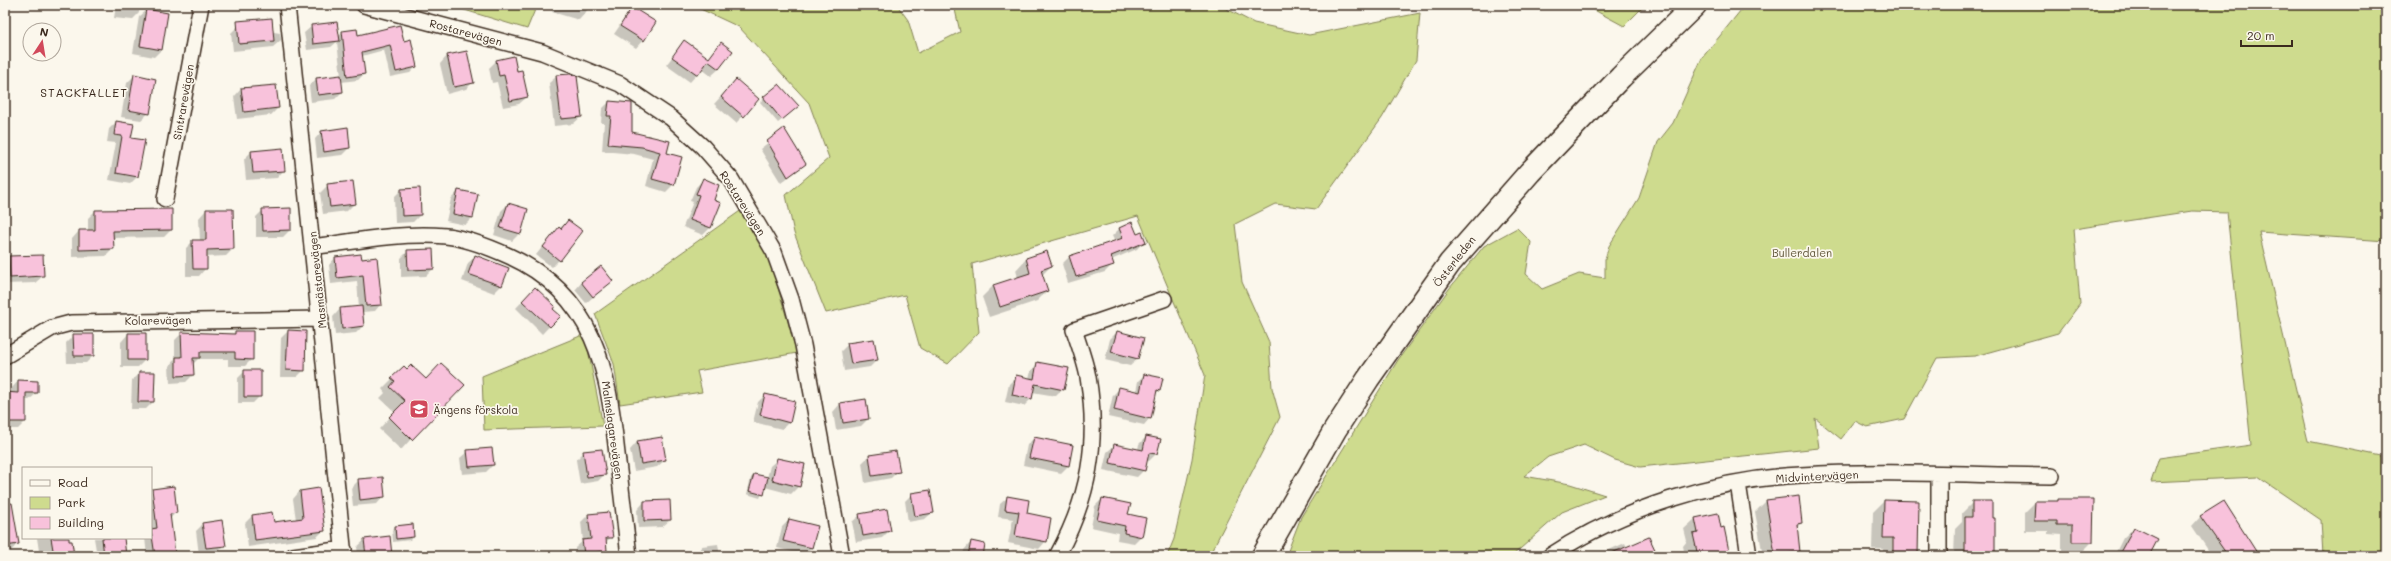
<svg xmlns="http://www.w3.org/2000/svg" width="2391" height="561" font-family="Mali,sans-serif">
  <style>
    .green { fill: #cedb8e; stroke: #848256 }
    .shadow { fill: #0003 }
    .building { fill: #f8c2db; stroke: #3b2a1e }
    .lines { fill: none; stroke-linecap: round; stroke-linejoin: round }
    .street-casing { stroke: #3b2a1e; stroke-width: 18 }
    .secondary-casing { stroke: #3b2a1e; stroke-width: 25 }
    .street { stroke: #fbf7ec; stroke-width: 15 }
    .secondary { stroke: #fbf7ec; stroke-width: 22 }
    .labels { text-anchor: middle; dominant-baseline: central; stroke-width: 3.5; stroke-linejoin: round; paint-order: stroke }
    .street-label { font-size: 11px; fill: #3b2a1e; stroke: #fbf7ec }
    .park-label { font-size: 11px; fill: #60563a; stroke: #fbf7ec }
    .poi-label { font-size: 11px; fill: #3b2a1e; stroke: #fbf7ec; text-anchor: start }
    .neighbourhood-label { font-size: 12px; letter-spacing: 1px; fill: #3b2a1e; stroke: #fbf7ec }
  </style>
  <rect width="100%" height="100%" fill="#fbf7ec"/>
  <filter id="ink" filterUnits="userSpaceOnUse"><feTurbulence type="fractalNoise" baseFrequency=".025" numOctaves="2"/><feDisplacementMap in="SourceGraphic" scale="8" xChannelSelector="R" yChannelSelector="G"/><feConvolveMatrix kernelMatrix="1 2 1 2 8 2 1 2 1" color-interpolation-filters="sRGB"/></filter>
  <g filter="url(#ink)">
    <path class="green" d="M448 5H537L527 29Z
      M692 5H897L908 20 918 53 960 32 954 5H1219L1254 23 1309 35 1420 13 1416 60 1382 118 1316 209 1275 204 1235 224 1242 282 1269 342 1272 388 1280 417 1209 556H1167L1174 539 1192 459 1205 375 1138 216 972 264 979 332 948 364 920 348 905 295 826 313 794 233 786 195 829 158 809 103 739 27Z
      M1585 5H1645L1624 26Z
      M1745 5H2386V241L2259 232 2308 441 2386 457V556H2323L2321 520 2258 477 2151 482 2159 458 2251 445 2227 212 2192 211 2074 229 2080 304 2058 333 1975 356 1937 358 1904 419 1867 427 1855 421 1841 439 1815 418 1819 448 1640 467 1615 460 1584 445 1548 457 1524 476 1570 484 1605 495 1562 512 1512 556H1286L1301 517 1398 360 1449 289 1484 246 1517 228 1531 242 1526 274 1542 289 1579 274 1605 278V259L1609 246 1639 198 1658 142 1673 123 1702 58Z
      M743 209 771 264 797 353 697 371 702 392 620 404 614 364 595 314Z
      M585 334 603 426 484 430 482 376Z"/>
    <path class="shadow" d="M116 5H140L139 13 132 20 114 18Z
      M554 5H589L586 12 579 20 552 12Z
      M1299 5H1309L1307 8Z
      M632 8 643 40 636 48 614 34Z
      M147 10 161 50 154 57 133 53 139 17Z
      M238 26 280 33 281 40 273 47 233 51 231 33Z
      M312 26 338 37 342 32 403 42 416 67 410 73 390 77 384 50 362 56 364 74 358 80 341 82 342 92 335 99 311 102 309 86 316 79 341 76 337 42 331 47 307 50 304 33Z
      M684 42 708 59 721 44 719 69 711 76 702 69 690 82 666 65Z
      M467 52 473 82 466 89 447 94 440 64 447 56Z
      M513 57 527 97 519 104 503 107 497 82 492 83 489 68 496 61Z
      M135 75 149 113 141 120 121 117 127 83Z
      M557 76 581 117 573 124 554 126 549 83Z
      M736 80 743 116 736 123 714 104Z
      M779 85 794 110 778 123 760 102Z
      M241 89 278 108 271 115 237 119 234 97Z
      M609 102 631 132 666 154 674 184 666 192 646 186 653 159 634 154 602 151 604 123H601L602 109Z
      M116 122 130 139 143 141 137 177 130 184 109 180 116 143 107 142 109 129Z
      M784 130 805 164 781 183 760 149Z
      M322 131 349 148 342 155 317 158 315 139Z
      M251 152 284 170 277 178 246 180 244 159Z
      M703 180 712 201 720 203 710 228 703 235 683 227 693 202 690 201 696 187Z
      M328 185 354 204 347 211 323 214 320 193Z
      M401 190 420 215 413 222 395 223 394 197Z
      M458 191 472 218 465 225 446 221 451 199Z
      M508 204 520 233 512 241 494 235 501 211Z
      M206 210 233 249 226 256 206 257V268L199 276H186V248L193 241H200L199 218Z
      M263 210 290 230 283 237H256V217Z
      M95 211 171 230 164 237 113 238V249L106 256 72 257V239L79 231H88V218Z
      M568 221 559 260 552 267 536 255 552 235Z
      M1119 229 1137 235 1144 241 1137 249 1111 260 1113 264 1105 272 1068 283 1062 264 1069 257 1115 242 1112 236Z
      M408 251 433 269 426 276 401 277V258Z
      M476 256 508 268 501 286 494 293 462 281 468 263Z
      M9 257 43 276 35 283 5 284V261Z
      M335 258 361 260 381 304 375 311 362 312 363 326 356 333 335 335 333 317 340 309 359 308 357 281 331 284 329 265Z
      M1026 259 1051 266 1042 275 1047 291 1037 301 989 317 982 297 993 286 1018 278 1016 270Z
      M612 281 586 303 575 290 582 282Z
      M535 288 559 316 542 334 516 308Z
      M288 331 304 370 297 377H280L281 338Z
      M235 332 252 359 245 366H228V359H198L193 364V375L186 382 170 383 169 366 175 359V340L182 333 233 335Z
      M1117 332 1138 359 1130 366 1105 360 1110 339Z
      M128 334H145V360L138 367H121V342Z
      M74 335 93 356 86 363H67L66 343Z
      M848 344 877 360 870 367 844 371 841 351Z
      M1038 363 1063 389 1056 396 1032 392 1031 399 1024 406 1005 402 1009 384 1016 377 1029 379 1031 371Z
      M404 367 411 439 401 450 379 429 395 412 380 398 385 393 382 389Z
      M245 371 260 396 253 403H238V378Z
      M139 373H154L153 402 146 409H131L132 380Z
      M1144 375 1159 391 1155 394 1150 418 1144 425 1108 417 1113 395 1119 389 1136 392 1138 381Z
      M18 381 37 393 29 400H25V422L18 429H5V393H11V389Z
      M765 395 789 422 782 429 753 422 758 402Z
      M840 404 868 419 861 426 836 430 833 412Z
      M1146 437 1156 454 1149 461 1146 460 1144 470 1137 477 1103 470 1107 452 1115 445 1138 450 1139 444Z
      M1034 438 1068 466 1061 473 1023 465 1027 445Z
      M637 442 665 460 657 467 634 471 630 450Z
      M468 451 493 465 486 472 462 474 460 458Z
      M584 452 605 474 598 481 580 484 576 460Z
      M869 456 898 471 891 478 865 483 862 463Z
      M778 459 799 486 791 494 765 487 760 498 747 494 751 478 754 475 767 478 770 466Z
      M359 480 384 496 377 504 353 506 351 488Z
      M319 489 324 530 317 537 248 547 245 523 252 516 273 524 296 520 293 499 300 491Z
      M152 490 176 512 170 519 174 553 172 556H147L145 538H151Z
      M912 494 933 512 925 519 908 522 905 501Z
      M1008 497 1025 514 1046 541 1039 549 1008 543 1013 519 998 517 1000 504Z
      M1798 497 1801 523 1796 528 1799 556H1763L1755 512 1766 501Z
      M1102 499 1127 515 1141 536 1134 543 1117 540 1118 533 1091 527 1095 506Z
      M2093 500 2092 542 2082 552H2062V535L2048 534V531H2025V512L2035 502Z
      M669 501 670 520 662 527 638 528 637 510 644 502Z
      M1884 501 1918 502 1917 556H1883V549H1872L1873 512Z
      M1973 502 1994 554 1991 556H1954L1955 529 1962 522V513Z
      M608 513 611 537 605 543 606 551 601 556H576L575 548 583 541 581 522 588 515Z
      M1717 514 1729 556H1685L1683 546 1687 541 1684 529 1695 519Z
      M860 515 890 530 882 538 856 542 852 522Z
      M2201 516 2258 556H2212L2192 526Z
      M5 520 18 543 11 551 5 552Z
      M789 520 811 548 804 555 777 548 782 527Z
      M203 524 225 545 218 552 199 555 196 531Z
      M395 527 413 536 410 540 393 542 392 530Z
      M2134 528 2148 556H2114L2123 538Z
      M37 538H69L72 556H46L45 551H39Z
      M94 538H123L125 556H97Z
      M365 540 390 556H358L357 547Z
      M971 542 982 556H963L964 550Z
      M1625 543 1627 547 1657 556H1595Z
      M718 544 720 556H700L699 550 702 546Z"/>
    <path class="building" d="M632 7 656 22 644 41 620 26Z
      M146 9 168 13 162 50 140 46Z
      M272 18 274 41 239 44 237 21Z
      M337 22 340 41 313 44 311 25Z
      M400 25 404 41 411 39 417 67 396 72 390 45 362 52 365 74 347 77 342 31 357 29 358 35Z
      M684 40 709 58 721 42 733 51 719 69 708 61 698 75 672 57Z
      M467 51 474 83 454 87 447 55Z
      M514 56 517 71 522 70 528 97 510 101 504 75 499 76 496 60Z
      M134 74 156 79 150 114 128 110Z
      M571 74 577 76 582 117 561 119 556 75Z
      M341 75 343 92 318 95 316 78Z
      M736 79 759 99 744 117 721 97Z
      M779 84 799 106 782 120 763 97Z
      M276 85 279 108 244 112 241 88Z
      M609 101 632 103V132L670 141 667 153 682 157 674 185 652 179 660 152 642 147 608 144 611 116H607Z
      M116 121 134 124 131 138 145 140 138 177 116 173 122 136 114 135Z
      M348 127 350 148 324 152 321 131Z
      M784 128 806 164 788 177 767 141Z
      M283 148 285 171 253 173 251 151Z
      M703 178 719 185 714 200 721 203 711 228 690 220 699 195 696 194Z
      M353 181 356 204 330 207 327 184Z
      M420 188 421 215 402 216 401 189Z
      M458 190 478 194 473 218 453 214Z
      M508 203 528 209 521 234 500 228Z
      M291 208V230L263 231 262 209Z
      M172 209V230L113 231 114 249 79 250V230H95V210Z
      M206 209H233L234 249 207 250V269H193L192 240H206Z
      M568 220 583 231 560 261 543 247 559 227 561 229Z
      M1132 222 1137 234 1142 232 1146 242 1111 256 1114 265 1076 277 1069 256 1123 238 1119 228Z
      M433 249 434 269 408 270 407 250Z
      M1047 251 1052 266 1041 270 1048 291 1000 307 993 285 1030 273 1026 258Z
      M361 254 362 259 377 257 382 305 366 306 363 275 337 278 335 257Z
      M43 255 44 276 10 278 9 256Z
      M475 255 509 268 502 286 468 274Z
      M601 266 613 281 593 297 581 282Z
      M535 287 555 306 553 309 561 316 550 327 522 301Z
      M362 306 364 326 342 329 340 308Z
      M288 330 306 331 305 371 286 370Z
      M235 331H253V360L235 359V352H200V358H193L194 375 176 376V357H182L181 332 235 334Z
      M1117 331 1144 338 1138 359 1111 352Z
      M128 333H146V360H128Z
      M73 334H94V356H74Z
      M874 339 878 360 851 364 847 343Z
      M1037 362 1069 368 1064 390 1035 384 1032 399 1012 395 1016 375 1034 379Z
      M441 363 465 385 412 440 389 417 405 401 390 387 395 381 391 378 404 366 407 369 411 365 426 379Z
      M244 370H261V397H244Z
      M139 372H155L154 402H138Z
      M1144 374 1163 378 1160 391 1157 390 1151 419 1114 410 1119 387 1140 392Z
      M18 380 38 381V393H26V422H7L5 392 18 393Z
      M765 394 795 401 790 423 760 415Z
      M866 399 869 419 843 423 840 403Z
      M1146 436 1161 439 1157 454 1149 453 1145 471 1110 463 1114 444 1143 450Z
      M662 437 666 460 641 464 637 441Z
      M1034 437 1073 445 1069 466 1029 458Z
      M492 448 494 465 469 467 467 450Z
      M602 449 606 475 587 477 583 451Z
      M896 451 900 472 872 476 869 455Z
      M777 458 805 464 800 487 772 480Z
      M754 474 768 477 764 495 749 491Z
      M383 477 385 497 360 500 358 479Z
      M174 486 177 513 170 514 175 554 155 556 151 529 157 528 152 489Z
      M319 488 325 531 255 540 252 515 272 512 274 522 303 518 300 491Z
      M930 490 934 513 915 516 911 493Z
      M1007 496 1029 500 1027 513 1051 518 1047 542 1015 536 1019 512 1005 510Z
      M1799 496 1802 523 1797 524 1800 552 1775 555 1766 500Z
      M1102 498 1131 504 1128 514 1146 518 1142 537 1124 533 1125 526 1097 520Z
      M2058 499H2094L2093 542H2072V525H2057V521H2034L2035 501H2058Z
      M670 500 671 520 644 521V501Z
      M1884 500 1919 501 1918 556H1893V538H1883Z
      M1972 501H1992V518H1995V554H1965V517H1972Z
      M2224 501 2259 556H2228L2200 516Z
      M12 503 19 544 5 546V504Z
      M887 509 891 531 863 536 859 514Z
      M609 512 613 538H606L607 551 584 554 582 540 591 539 588 514Z
      M1718 513 1721 528 1724 527 1730 556H1698L1693 534 1698 533 1695 518Z
      M789 519 818 526 812 548 783 541Z
      M222 520 226 546 206 548 202 523Z
      M413 524 414 537 396 539 395 526Z
      M2134 527 2158 539 2149 556H2118Z
      M390 536 392 556H366L364 539Z
      M1649 537 1658 556H1605Z
      M51 538H69V541H72L74 556H54Z
      M102 538H124L126 556H104Z
      M971 541 985 544 983 556H968Z"/>
    <g class="lines">
      <defs>
        <path id="street" d="M287 5 344 556
          M364 5 542 52 620 84 671 118 703 147 731 179 774 252 791 299 803 345 842 556
          M165 199 201 5
          M313 247C357 241 401 232 446 236 467 238 489 247 509 256 595 295 608 369 617 454 621 488 625 522 629 556
          M5 356 52 328 71 323 321 319
          M1738 483 1749 556
          M293 556 344 549
          M1057 556C1089 498 1099 443 1088 377 1085 361 1079 345 1074 330L1164 299
          M1550 556C1621 509 1715 479 1801 475 1884 470 1969 475 2052 476
          M1939 556V475"/>
        <path id="secondary" d="M1263 556 1335 430 1368 379 1450 263 1530 172 1621 77 1695 5"/>
      </defs>
      <use href="#street" class="street-casing"/>
      <use href="#secondary" class="secondary-casing"/>
      <use href="#street" class="street"/>
      <use href="#secondary" class="secondary"/>
    </g>
  </g>
  <defs>
    <symbol id="school-square" viewBox="-11 -11 22 22"><rect x="-9" y="-9" width="18" height="18" rx="4" fill="#d1495b" stroke="#fbf7ec"/><path d="M0-5L7-2L0 1L-7-2ZM-4 1L0 2.5L4 1V4Q0 6-4 4Z" fill="#fff"/></symbol>
  </defs>
  <g fill-rule="evenodd">
    <use href="#school-square" x="408" y="398" width="22" height="22"/>
  </g>
  <g class="labels">
    <g class="street-label">
      <text transform="translate(466 32) rotate(15)">Rostarevägen</text>
      <text transform="translate(183 102) rotate(-80)">Sintrarevägen</text>
      <text transform="translate(743 203) rotate(57)">Rostarevägen</text>
      <text transform="translate(1454 261) rotate(-52)">Österleden</text>
      <text transform="translate(317 280) rotate(-96)">Masmästarevägen</text>
      <text transform="translate(158 320) rotate(-1)">Kolarevägen</text>
      <text transform="translate(613 430) rotate(82)">Malmslagarevägen</text>
      <text transform="translate(1817 476) rotate(-3)">Midvintervägen</text>
    </g>
    <g class="park-label">
      <text x="1802" y="252">Bullerdalen</text>
    </g>
    <g class="poi-label">
      <text x="433" y="409">Ängens förskola</text>
    </g>
    <g class="neighbourhood-label">
      <text x="84" y="92">STACKFALLET</text>
    </g>
  </g>
  <rect width="2391" height="561" fill="none" stroke="#fbf7ec" stroke-width="20"/>
  <rect x="10" y="10" width="2371" height="541" fill="none" stroke="#3b2a1e" stroke-width="1.5" filter="url(#ink)"/>
  <rect x="22" y="467" width="130" height="72" fill="#fbf7ec" stroke="#aea59a"/>
  <rect x="30" y="480" width="20" height="6" fill="#fbf7ec" stroke="#aea59a"/>
  <text x="58" y="487" font-size="12" fill="#3b2a1e">Road</text>
  <rect x="30" y="497" width="20" height="12" fill="#cedb8e" stroke="#aea59a"/>
  <text x="58" y="507" font-size="12" fill="#3b2a1e">Park</text>
  <rect x="30" y="517" width="20" height="12" fill="#f8c2db" stroke="#aea59a"/>
  <text x="58" y="527" font-size="12" fill="#3b2a1e">Building</text>
  <g transform="translate(42 42) rotate(12)"><circle r="19" fill="#fbf7ec" stroke="#aea59a"/>
  <path d="M0-3L7 15L0 10L-7 15Z" fill="#d1495b"/>
  <text y="-6" font-size="11" font-weight="bold" text-anchor="middle" fill="#3b2a1e">N</text>
  </g>
  <path d="M2241 40v6h51v-6" fill="none" stroke="#3b2a1e" stroke-width="2"/>
  <text x="2247" y="40" font-size="12" fill="#3b2a1e" stroke="#fbf7ec" stroke-width="3" paint-order="stroke">20 m</text>
</svg>
